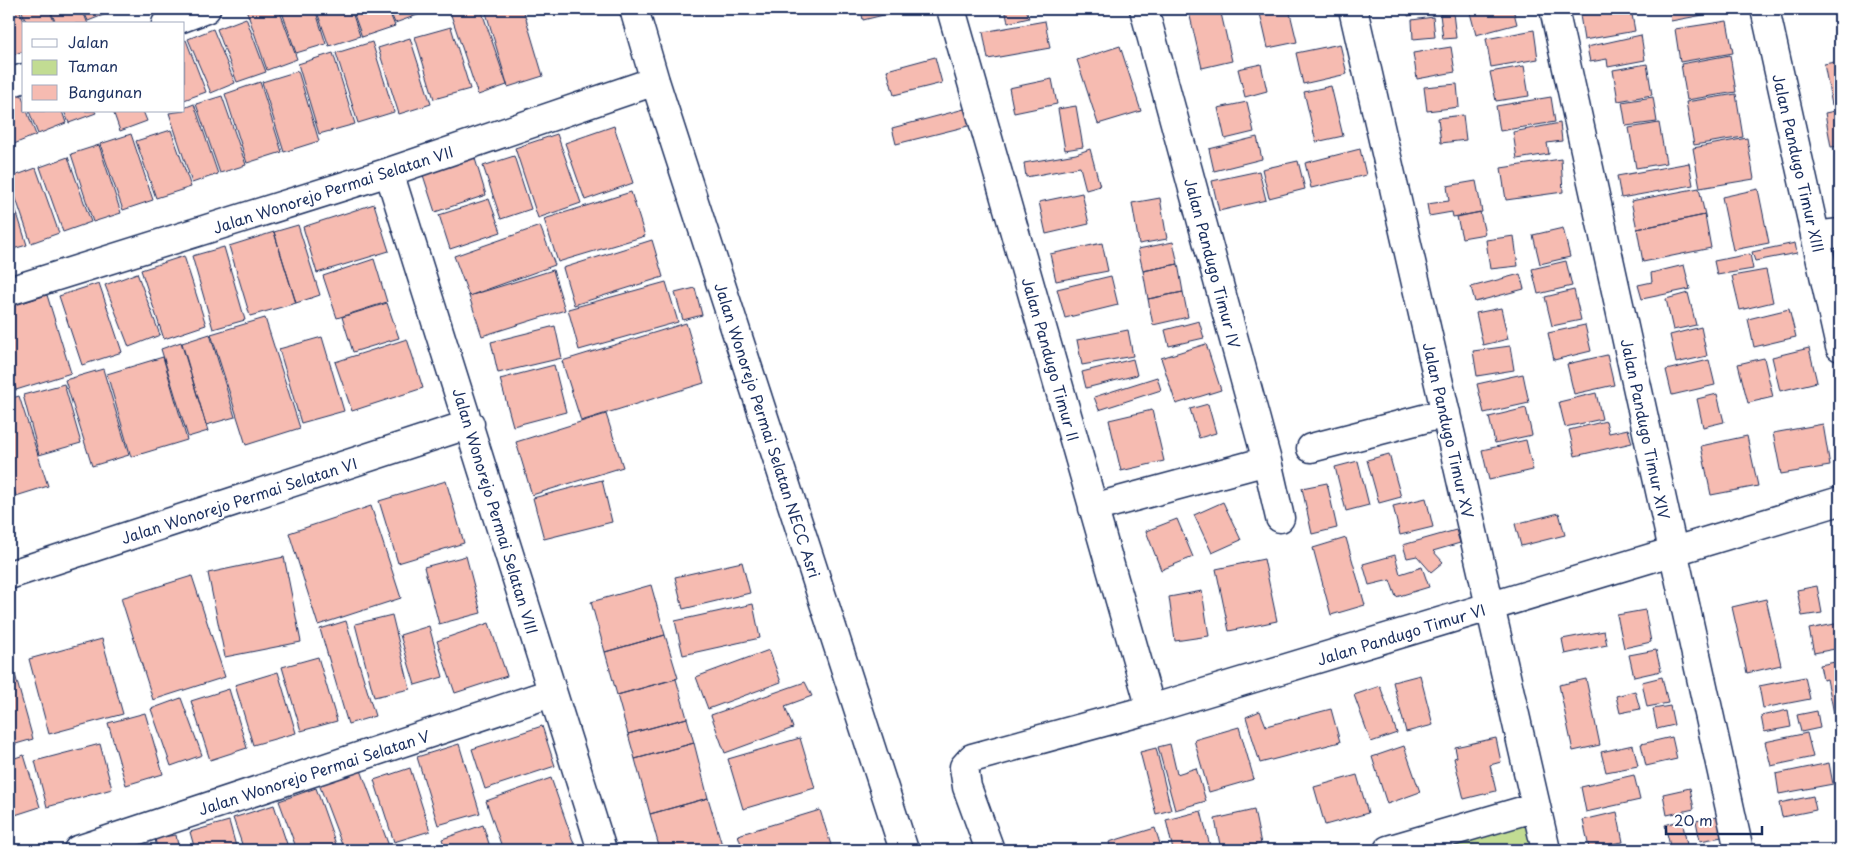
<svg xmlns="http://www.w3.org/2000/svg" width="1849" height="859" font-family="'Playpen Sans',sans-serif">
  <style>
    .green { fill: #c2dc93; stroke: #6e8678 }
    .building { fill: #f6bbb1; stroke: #1b2f5e }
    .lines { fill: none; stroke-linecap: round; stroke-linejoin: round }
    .minor-casing { stroke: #1b2f5e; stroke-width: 31 }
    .minor { stroke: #fff; stroke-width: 28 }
    .labels { text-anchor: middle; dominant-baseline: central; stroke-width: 4.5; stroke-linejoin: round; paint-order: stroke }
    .street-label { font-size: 15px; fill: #1b2f5e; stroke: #fff }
  </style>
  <rect width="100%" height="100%" fill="#fff"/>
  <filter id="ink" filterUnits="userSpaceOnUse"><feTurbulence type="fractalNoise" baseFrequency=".02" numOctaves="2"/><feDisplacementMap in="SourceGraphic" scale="10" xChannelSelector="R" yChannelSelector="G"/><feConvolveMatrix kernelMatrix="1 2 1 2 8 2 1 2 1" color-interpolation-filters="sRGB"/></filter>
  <g filter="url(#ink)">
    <path class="green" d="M1536 807 1546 850H1385Z"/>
    <path class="building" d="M9 9H19L25 24 24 51 9 56Z
      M21 9H49L55 24H27Z
      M50 9H82L88 24H56Z
      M83 9H109L111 12 88 21Z
      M246 9H279L297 59 267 70Z
      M281 9H315L326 44 296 53Z
      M316 9H351L360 36 329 46Z
      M352 9H388L395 26 362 37Z
      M389 9H422L423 13 395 23Z
      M449 9H481L507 85 478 95Z
      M485 9H523L543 76 508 87Z
      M861 9H908L863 20Z
      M1005 9H1026L1029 18 1008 23Z
      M1201 9H1220L1232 61 1202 68 1189 12Z
      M1259 9H1289L1297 42 1268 48Z
      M1406 9H1448L1408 16Z
      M1469 9H1513L1517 24 1476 35Z
      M1617 9H1631L1635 31 1584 40 1580 15Z
      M1669 9H1719V12L1671 21Z
      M1453 13 1456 38 1443 39 1440 14Z
      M1433 17 1435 37 1413 39 1412 20Z
      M246 18 266 72 237 82 217 29Z
      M1045 21 1050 48 988 59 983 32Z
      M1727 21 1733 53 1680 62 1675 29Z
      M451 27 470 89 434 99 415 37Z
      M213 29 235 83 211 93 188 39Z
      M1534 30 1538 59 1491 67 1486 39Z
      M1641 35 1645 60 1608 67 1607 59 1590 62 1587 47Z
      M410 38 431 104 399 114 378 48Z
      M186 40 206 92 184 100V41Z
      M372 42 394 112 358 123 336 53Z
      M1340 44 1347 74 1303 84 1296 53Z
      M1120 46 1141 111 1098 124 1077 60Z
      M1451 47 1455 72 1417 79 1413 53Z
      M333 53 355 124 319 134 298 64Z
      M1730 55 1736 92 1687 100 1681 64Z
      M935 57 942 83 894 95 887 70Z
      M1840 61V104L1832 105 1824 64Z
      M1261 64 1267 91 1245 97 1238 69Z
      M1647 64 1652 95 1618 101 1613 70Z
      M1524 66 1529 96 1496 101 1490 72Z
      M298 71 319 141 284 152 262 82Z
      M1052 79 1057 104 1014 113 1009 88Z
      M260 82 282 152 247 163 225 94Z
      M1457 84 1459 107 1427 111 1424 87Z
      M1331 86 1343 136 1316 142 1304 92Z
      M20 90 24 102V111H27L36 135 9 146V94Z
      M1736 94 1743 137 1694 145 1686 102Z
      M222 96 246 165 220 173 196 104Z
      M1551 97 1555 122 1500 131 1496 106Z
      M1653 97 1657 122 1626 126 1622 102Z
      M1247 102 1254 132 1225 139 1218 108Z
      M194 104 218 174 192 183 169 113 184 111V108Z
      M1076 106 1083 147 1065 150 1058 109Z
      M968 108 972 125 896 144 892 128Z
      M1840 110V146L1831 147 1825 113Z
      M29 111H62L66 123 38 134Z
      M64 111H95L96 113 69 123Z
      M113 111H143L147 121 120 131Z
      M1463 115 1466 140 1441 143 1438 118Z
      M1560 123 1562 141 1547 143 1549 154 1517 159 1513 132Z
      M1659 123 1666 163 1636 168 1629 128Z
      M614 126 633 183 585 200 565 143Z
      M171 130 191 187 156 198 136 141Z
      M131 134 153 200 123 210 100 144Z
      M557 134 581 203 538 218 515 148Z
      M1257 137 1262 159 1214 171 1209 149Z
      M1747 138 1754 179 1700 188 1693 148Z
      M99 145 121 213 93 222 71 154Z
      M1090 149 1100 186 1086 190 1080 167 1026 177 1024 163 1076 154Z
      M1360 149 1366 175 1311 188 1305 163Z
      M473 152 486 195 435 212 421 169Z
      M514 156 531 209 501 219 483 166Z
      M68 157 91 222 63 232 40 167Z
      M1561 159 1563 192 1506 200 1501 168Z
      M1298 161 1305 189 1269 198 1262 169Z
      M1689 163 1693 185 1621 198 1617 176Z
      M36 168 59 233 31 243 9 178Z
      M1259 171 1266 200 1219 211 1212 181Z
      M1476 181 1482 212 1453 217 1452 212 1429 216 1427 204 1449 201 1447 186Z
      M9 188 27 245 9 250Z
      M1699 188 1705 215 1637 229 1631 201Z
      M1758 189 1769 243 1733 250 1722 197Z
      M631 192 645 236 558 262 544 219Z
      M1082 193 1089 224 1046 234 1039 202Z
      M1160 198 1167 239 1139 244 1132 203Z
      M489 199 501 232 450 249 439 215Z
      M374 204 389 251 317 273 303 227Z
      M1480 212 1485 234 1462 238 1457 217Z
      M1705 215 1711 248 1643 262 1637 229Z
      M298 225 320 295 296 303 274 232Z
      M540 226 555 265 469 296 454 256Z
      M1563 228 1570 257 1540 264 1533 235Z
      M274 232 296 303 250 316 229 246Z
      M1514 236 1518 266 1490 269 1486 240Z
      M652 240 663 277 574 305 563 268Z
      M1173 242 1178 264 1143 271 1138 249Z
      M1102 243 1108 271 1056 281 1050 254Z
      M1795 243 1797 253 1755 261 1752 252Z
      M224 247 245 320 213 329 192 256Z
      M1750 254 1753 269 1717 275 1714 261Z
      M184 256 206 325 164 339 141 270Z
      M374 259 387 302 337 318 323 276Z
      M1566 261 1572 286 1538 294 1532 269Z
      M1178 264 1183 292 1148 299 1143 271Z
      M1684 265 1690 289 1642 299 1638 285 1652 282 1651 273Z
      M553 270 565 310 482 336 469 296Z
      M1766 270 1773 302 1740 310 1732 276Z
      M137 273 160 335 129 347 105 285Z
      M1520 274 1524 289 1475 302 1471 287Z
      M1111 276 1118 305 1065 318 1057 289Z
      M666 282 678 322 579 350 568 309Z
      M99 283 122 352 82 365 59 296Z
      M695 288 702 315 683 320 675 293Z
      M1574 290 1581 320 1552 326 1545 297Z
      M1183 292 1188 317 1153 325 1148 299Z
      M1688 293 1696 325 1673 330 1666 299Z
      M47 295 71 373 16 390 9 366V307Z
      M387 303 399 338 353 352 342 317Z
      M1501 308 1508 339 1483 345 1476 313Z
      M1789 309 1796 337 1754 347 1748 319Z
      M265 318 300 428 246 445 211 334Z
      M1199 321 1204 338 1169 346 1165 330Z
      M686 323 704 383 581 421 562 361Z
      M1585 325 1591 351 1554 360 1548 333Z
      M555 326 562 358 498 373 491 342Z
      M1701 327 1707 356 1676 363 1670 335Z
      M1128 330 1133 356 1082 365 1077 340Z
      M210 334 235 417 206 425 182 343Z
      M322 337 344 411 301 423 279 349Z
      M407 339 423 388 352 411 335 362Z
      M181 342 208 431 188 437 161 349Z
      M1206 344 1221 390 1176 404 1161 358Z
      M1510 346 1514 370 1477 376 1473 351Z
      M1809 348 1817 382 1780 391 1772 357Z
      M1607 355 1614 385 1574 394 1567 364Z
      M163 357 187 440 131 457 107 374Z
      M1764 358 1773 397 1748 403 1738 364Z
      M1133 359 1137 375 1086 388 1082 372Z
      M1709 360 1715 385 1672 395 1666 370Z
      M554 365 566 412 513 426 500 379Z
      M103 369 129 455 92 466 65 380Z
      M1523 374 1529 403 1484 413 1477 384Z
      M1157 377 1161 390 1099 410 1094 397Z
      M64 384 81 443 39 455 23 395Z
      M1596 393 1602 419 1565 427 1559 402Z
      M1717 394 1724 422 1703 427 1697 399Z
      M19 396 48 486 16 496 9 475V399Z
      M1208 404 1216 433 1199 438 1190 409Z
      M1526 408 1532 435 1495 443 1489 417Z
      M1152 410 1164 461 1121 471 1109 420Z
      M606 414 623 467 532 495 516 442Z
      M1606 421 1609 433 1628 429 1632 443 1575 456 1569 430Z
      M1823 424 1830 466 1781 474 1773 433Z
      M1747 436 1758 486 1711 495 1701 446Z
      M1526 440 1533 470 1489 480 1482 450Z
      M1389 454 1401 497 1379 503 1367 460Z
      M1358 461 1369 505 1346 511 1335 467Z
      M602 480 612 522 544 539 533 498Z
      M446 481 464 543 398 563 379 501Z
      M1327 483 1337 528 1312 534 1302 488Z
      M1426 498 1433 527 1400 535 1393 506Z
      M1223 502 1241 540 1212 553 1194 515Z
      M371 506 401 598 318 625 289 533Z
      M1559 513 1565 535 1521 546 1515 524Z
      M1177 519 1193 557 1161 570 1146 531Z
      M1456 530 1460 543 1433 551 1443 562 1431 572 1417 556 1407 558 1403 545Z
      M1346 538 1365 605 1331 615 1313 548Z
      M1395 555 1400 574 1422 567 1429 587 1396 597 1390 580 1369 585 1363 564Z
      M466 556 481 613 439 624 424 567Z
      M284 557 301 642 225 657 208 573Z
      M1264 559 1277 621 1229 631 1216 569Z
      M742 562 750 593 683 609 675 577Z
      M192 576 225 677 153 700 121 598Z
      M651 585 665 635 605 652 591 602Z
      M1817 586 1822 613 1802 616 1797 590Z
      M1202 591 1209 636 1175 641 1169 597Z
      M1766 599 1781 665 1747 673 1732 607Z
      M753 604 760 638 683 655 675 621Z
      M1645 610 1651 642 1624 648 1617 615Z
      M392 615 410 689 374 697 355 624Z
      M346 621 375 716 348 724 320 629Z
      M489 623 507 676 455 693 437 641Z
      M1840 623V648L1814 653 1809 629Z
      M429 626 443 677 415 685 400 635Z
      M1604 631 1607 645 1565 654 1562 639Z
      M665 635 678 678 617 695 605 652Z
      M102 639 123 714 49 734 29 659Z
      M769 650 781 682 708 709 696 677Z
      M1656 650 1661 671 1634 677 1629 655Z
      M318 657 337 721 301 731 282 667Z
      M9 660H11L33 739 9 746Z
      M1840 661V738H1839L1827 679 1823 680 1820 665Z
      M278 672 296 733 253 745 235 685Z
      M1420 675 1433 725 1406 732 1393 682Z
      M1662 677 1668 703 1647 707 1642 682Z
      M1805 677 1810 699 1763 708 1759 686Z
      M676 679 687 718 628 734 617 695Z
      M1586 679 1600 745 1573 751 1559 685Z
      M805 682 812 696 785 706 793 728 725 753 711 715Z
      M1380 686 1397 733 1371 742 1354 695Z
      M229 689 247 748 210 760 191 701Z
      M1635 691 1640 709 1620 713 1616 696Z
      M181 698 202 755 171 766 151 709Z
      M1670 706 1674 725 1657 729 1653 709Z
      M1331 709 1340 742 1260 763 1246 717 1260 711 1266 726Z
      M1788 710 1791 727 1764 732 1761 716Z
      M1817 711 1820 728 1801 732 1797 715Z
      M145 713 163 774 126 785 108 723Z
      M687 718 694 743 635 759 628 734Z
      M542 726 555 766 485 789 472 749Z
      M1239 727 1254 779 1209 792 1194 740Z
      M1807 733 1813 757 1771 766 1765 742Z
      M1672 737 1677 759 1646 766 1641 744Z
      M800 738 815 788 743 809 728 759Z
      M1496 738 1501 762 1490 765 1496 791 1464 799 1454 758 1457 757 1455 747Z
      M694 743 708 798 650 814 635 759Z
      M100 744 112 789 47 807 35 761Z
      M459 744 480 813 438 825 417 757Z
      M1170 744 1177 774 1196 768 1206 801 1175 810 1158 747Z
      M1633 745 1638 766 1606 772 1601 752Z
      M1404 746 1420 792 1387 804 1372 757Z
      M1156 748 1171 810 1156 814 1140 752Z
      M24 755 40 807 9 817V760Z
      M1829 763 1833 784 1779 794 1776 774Z
      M410 768 430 831 394 842 374 780Z
      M361 770 389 846 377 850H344L319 784Z
      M1357 775 1368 813 1325 825 1314 787Z
      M1634 775 1640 800 1586 812 1581 787Z
      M551 778 576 850H503L486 801Z
      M316 788 338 850H297L279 801Z
      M1690 788 1694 809 1667 815 1663 794Z
      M1813 796 1816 810 1782 817 1779 803Z
      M708 798 722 845 701 850H660L650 814Z
      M274 805 289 850H244L233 818Z
      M820 810 831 845 814 850H743L738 835Z
      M1254 810 1261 844 1233 850H1221L1215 819Z
      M1201 811 1211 850H1173L1166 820Z
      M1617 812 1623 842 1589 848 1583 820Z
      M1718 817 1722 837 1700 841 1696 821Z
      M1682 820 1688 850H1671L1665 825Z
      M229 821 237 850H195L190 832Z
      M483 825 491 850H446L442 839Z
      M1155 828 1162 850H1111L1109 842Z
      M176 835 179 850H157L155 838Z
      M435 843 437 850H413Z
      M722 845 723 850H701Z"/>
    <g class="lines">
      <defs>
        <path id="minor" d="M634 9 655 81 904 850
          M951 9 1151 709
          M1144 9 1267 461 1280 518
          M1353 9 1546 850
          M1554 9 1739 850
          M1765 9 1840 347
          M166 24 206 9
          M9 83 24 78
          M389 172 602 850
          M1815 236 1840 233
          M9 291 389 172 655 81
          M1311 448 1446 413
          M1093 508 1267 461
          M9 575 470 424
          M78 850 551 693
          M990 850 967 787 964 767 972 758 1151 709 1840 501
          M1388 850 1536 807"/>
      </defs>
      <use href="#minor" class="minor-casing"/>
      <use href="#minor" class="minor"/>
    </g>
  </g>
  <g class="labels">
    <g class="street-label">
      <text transform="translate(1799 163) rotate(77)">Jalan Pandugo Timur XIII</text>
      <text transform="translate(333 189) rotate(-18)">Jalan Wonorejo Permai Selatan VII</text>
      <text transform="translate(1213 263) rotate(75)">Jalan Pandugo Timur IV</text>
      <text transform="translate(1051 359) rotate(74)">Jalan Pandugo Timur II</text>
      <text transform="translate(1646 429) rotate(78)">Jalan Pandugo Timur XIV</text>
      <text transform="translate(768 430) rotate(72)">Jalan Wonorejo Permai Selatan NECC Asri</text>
      <text transform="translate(1449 430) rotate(77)">Jalan Pandugo Timur XV</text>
      <text transform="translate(239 500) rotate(-18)">Jalan Wonorejo Permai Selatan VI</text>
      <text transform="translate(496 511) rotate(73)">Jalan Wonorejo Permai Selatan VIII</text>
      <text transform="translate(1401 634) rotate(-17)">Jalan Pandugo Timur VI</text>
      <text transform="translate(314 772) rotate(-18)">Jalan Wonorejo Permai Selatan V</text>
    </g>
  </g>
  <rect width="1849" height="859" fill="none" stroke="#fff" stroke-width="30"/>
  <rect x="15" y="15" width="1819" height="829" fill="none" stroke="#1b2f5e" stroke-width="2" filter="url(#ink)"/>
  <rect x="22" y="22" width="162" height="90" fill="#ffffff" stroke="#a4acbf"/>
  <rect x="32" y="39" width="25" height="8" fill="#ffffff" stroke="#a4acbf"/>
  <text x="68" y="48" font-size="15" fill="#1b2f5e">Jalan</text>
  <rect x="32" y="60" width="25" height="15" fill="#c2dc93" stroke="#a4acbf"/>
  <text x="68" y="72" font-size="15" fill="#1b2f5e">Taman</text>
  <rect x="32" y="85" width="25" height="15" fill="#f6bbb1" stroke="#a4acbf"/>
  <text x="68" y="98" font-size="15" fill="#1b2f5e">Bangunan</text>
  <path d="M1666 826v8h96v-8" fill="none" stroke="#1b2f5e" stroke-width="2.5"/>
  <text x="1674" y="826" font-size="15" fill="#1b2f5e" stroke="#ffffff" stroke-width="4" paint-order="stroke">20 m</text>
</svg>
